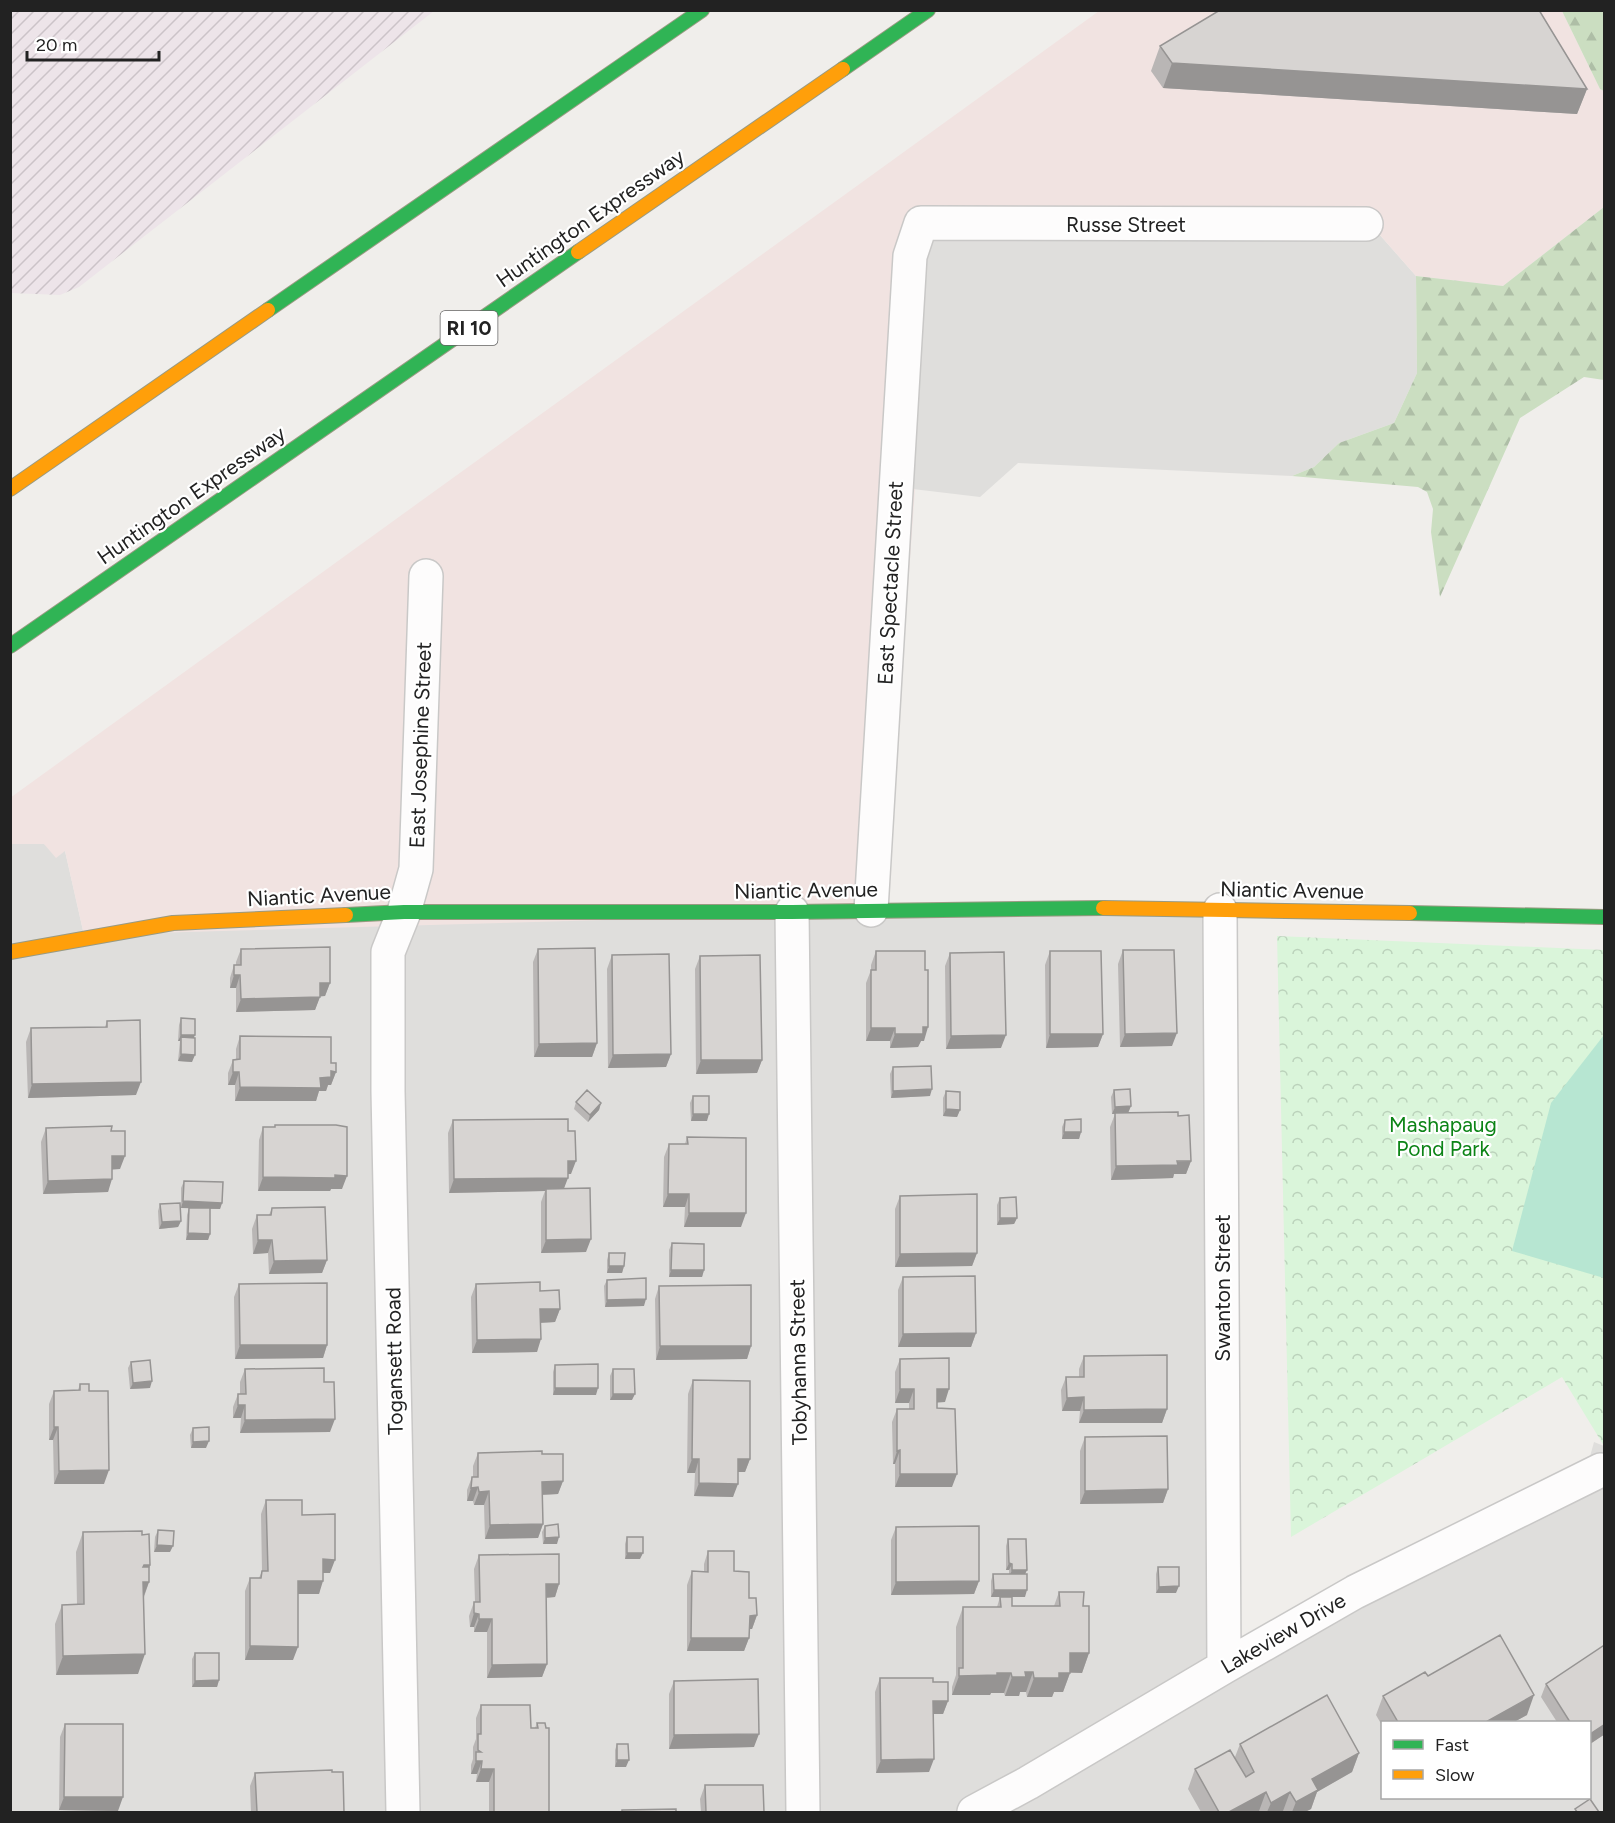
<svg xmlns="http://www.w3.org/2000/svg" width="1615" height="1823" font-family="Figtree,sans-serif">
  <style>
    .residential { fill: #dfdedc; fill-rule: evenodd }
    .commercial { fill: #f1e3e1 }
    .industrial { fill: url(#industrial-furrows) }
    .forest { fill: url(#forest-firs) }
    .park { fill: url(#park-crowns) }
    .pitch { fill: #b7e6d2 }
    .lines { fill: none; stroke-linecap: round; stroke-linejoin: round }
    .street-casing { stroke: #c9c8c7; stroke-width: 36 }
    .fast-casing { stroke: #999a82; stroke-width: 16 }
    .slow-casing { stroke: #999a82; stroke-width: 16 }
    .street { stroke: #fdfcfc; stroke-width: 33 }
    .fast { stroke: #30b455; stroke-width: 14 }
    .slow { stroke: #ff9f0a; stroke-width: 14 }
    .wall { fill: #b9b6b5 }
    .shaded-wall { fill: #969493 }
    .building { fill: #d7d4d2; stroke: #969493; stroke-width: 1.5 }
    .labels { text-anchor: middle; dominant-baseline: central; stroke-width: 4.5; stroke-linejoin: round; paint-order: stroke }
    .shield { fill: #fff; stroke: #646464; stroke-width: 1.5 }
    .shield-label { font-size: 20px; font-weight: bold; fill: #222 }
    .street-label { font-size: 21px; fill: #222; stroke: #fff }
    .park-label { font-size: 21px; fill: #0c8416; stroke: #fff }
  </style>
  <defs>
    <pattern id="industrial-furrows" width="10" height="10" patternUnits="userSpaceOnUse" patternTransform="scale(1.5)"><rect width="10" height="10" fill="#ede4e9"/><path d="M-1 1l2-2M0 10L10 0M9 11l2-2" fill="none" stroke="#cbc3c8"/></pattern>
    <pattern id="forest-firs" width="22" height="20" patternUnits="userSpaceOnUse" patternTransform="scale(1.5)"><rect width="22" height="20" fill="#cbdec1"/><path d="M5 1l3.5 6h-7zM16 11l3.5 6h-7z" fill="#aebea6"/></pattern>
    <pattern id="park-crowns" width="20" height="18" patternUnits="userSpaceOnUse" patternTransform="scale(1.5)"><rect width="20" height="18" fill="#daf5da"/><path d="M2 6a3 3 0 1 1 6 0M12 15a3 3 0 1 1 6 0" fill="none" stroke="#bbd2bb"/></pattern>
  </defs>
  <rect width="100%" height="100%" fill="#f0eeeb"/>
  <path class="residential" d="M921 223 1305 230 1379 234 1416 276 1417 373 1394 423 1339 443 1314 467 1292 476 1018 463 980 497 896 487Z
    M10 844H44L65 851 84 935 181 925 1210 912 1235 1662 1586 1471 1594 1442 1604 1446V1812H11ZM1382 1722H1590V1798H1382Z"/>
  <path class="commercial" d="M1099 11H1562L1600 89 1604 91V207L1503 286 1416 276 1379 234 1305 230 921 223 896 487 915 489 885 912 84 935 65 851 56 858 44 844H11L10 798Z"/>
  <path class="industrial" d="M11 10H434V11L79 287 60 295 11 293Z"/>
  <path class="forest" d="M1562 11H1604V91L1600 89Z
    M1604 207V380L1584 377 1520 418 1440 597 1431 532 1433 509 1427 492 1418 487 1292 476 1314 467 1339 443 1394 423 1417 373 1416 276 1503 286Z"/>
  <path class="park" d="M1277 936 1604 950V1446L1562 1377 1291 1537Z"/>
  <path class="pitch" d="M1604 1035V1278L1512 1251 1551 1103Z"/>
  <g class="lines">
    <defs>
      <path id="street" d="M871 910 910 256 921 223 1366 224
        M1220 910 1224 1667
        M792 912 803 1812
        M403 1812 388 1091V952L404 912 416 869 426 576
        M974 1812 1028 1783 1224 1667 1355 1592 1601 1470"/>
      <path id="fast" d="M843 69 928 10
        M268 310 702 10
        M10 646 578 252
        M1410 913 1604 917
        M346 915 404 912H792L1103 908"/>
      <path id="slow" d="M578 252 843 69
        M10 489 268 310
        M1103 908 1410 913
        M10 952 173 923 346 915"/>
    </defs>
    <use href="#street" class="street-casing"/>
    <use href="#fast" class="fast-casing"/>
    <use href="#slow" class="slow-casing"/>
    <use href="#street" class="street"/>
    <use href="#fast" class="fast"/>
    <use href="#slow" class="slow"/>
  </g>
  <path class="wall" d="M1160 46 1587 89 1577 114 1163 88 1151 71Z
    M241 949 330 983 325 996H320L315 1010 236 1012V988H230V978L234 965H236V962Z
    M538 949 597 1043 592 1057H534L533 962Z
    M1123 950 1172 1046 1120 1047 1118 964Z
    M876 951 924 1041H921L918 1047 890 1048V1041H866V983L871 970V965Z
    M1050 951 1103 1034 1098 1047 1046 1048 1045 965Z
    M950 953 1001 1048 946 1049 945 966Z
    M612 955 671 1054 666 1067 608 1068 607 969Z
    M700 956 762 1060 757 1073 696 1074 695 969Z
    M181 1018 194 1038 192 1062 178 1061 180 1041H178L179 1025Z
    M107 1021 136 1095 28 1098 26 1042 31 1028 105 1027Z
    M240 1036 331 1063 336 1072 331 1085H328L326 1091H319L316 1101H235V1085H228V1073L233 1060 236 1059V1049Z
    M893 1067 930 1096 891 1098 890 1074Z
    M1114 1090 1131 1106 1128 1113 1178 1116 1191 1161 1186 1174H1174L1173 1178 1111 1180 1110 1127 1115 1114H1112L1111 1097Z
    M946 1091 960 1110 957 1117 943 1116V1098Z
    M693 1096 707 1121H691L690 1103Z
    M576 1102 601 1103 599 1110 588 1122 574 1109Z
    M453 1120 568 1131 571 1174H568L564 1188 586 1252 541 1253V1202L545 1191 449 1193 448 1133Z
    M1065 1120 1081 1132 1079 1139H1062V1127Z
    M275 1125 342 1189H331L330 1191H258L259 1140 263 1127H275Z
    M46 1128 111 1131 120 1169H112L108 1192 43 1194 41 1142Z
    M687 1137 741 1227H684L685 1207H663L664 1157 669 1144H685Z
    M184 1181 222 1203 220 1209H210V1234L208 1240H186L187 1215 189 1208H181V1188Z
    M900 1196 977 1253 972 1266 895 1267V1209Z
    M1000 1198 1017 1218 1014 1224 997 1225V1205Z
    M160 1204 181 1221 178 1227 159 1229 158 1211Z
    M272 1208 327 1260 322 1273 269 1274 268 1253 253 1254 252 1229 257 1215H269Z
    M672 1243 704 1270 702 1277H669V1250Z
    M609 1253 624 1266 622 1273H607V1260Z
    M903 1277 976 1333 971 1347H898V1290Z
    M607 1280 644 1306 605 1307 604 1286Z
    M239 1284 327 1345 323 1358 235 1359 234 1297Z
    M476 1284 540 1291 560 1309 555 1322 541 1323 537 1352 472 1353 471 1297Z
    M659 1286 751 1346 747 1359 656 1360 655 1299Z
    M1084 1356 1167 1409 1162 1423H1079L1080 1411H1062L1061 1390 1066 1377H1079V1369Z
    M900 1359 945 1402H937V1408L952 1487H895V1464H893L892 1422 897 1409H909V1403H895V1372Z
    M131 1362 150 1388 130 1389 128 1368Z
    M555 1365 596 1395H553V1372Z
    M245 1369 324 1382 330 1432 240 1433 241 1418H233V1407L238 1394H240V1382Z
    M613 1369 632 1400H610V1376Z
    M693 1380 750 1459 745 1472H738L733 1497 694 1496 695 1473H687L688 1394Z
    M80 1384 89 1391 104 1484H54L53 1440H49V1404L54 1391 78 1390Z
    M193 1428 206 1448H191L190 1435Z
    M1085 1437 1168 1489 1163 1503 1080 1504V1451Z
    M478 1453 542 1454 563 1481 558 1494 542 1495 543 1524 538 1538 485 1539 484 1505H474L473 1501H467V1490L472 1477H473V1466Z
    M266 1500 302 1515 330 1573H323L319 1594H298L293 1660H245V1591L250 1578H259L262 1571 261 1514Z
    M545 1526 557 1544H543L542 1532Z
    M896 1527 979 1581 974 1594 891 1595V1540Z
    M158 1530 170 1552H154L155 1537Z
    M83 1532 142 1535 150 1565 149 1569V1582L144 1597 138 1674 56 1675 55 1624 62 1605 77 1604 76 1552Z
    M627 1537 640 1559H625V1544Z
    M1008 1539 1027 1570 1025 1574V1597H1012V1606H1054L1059 1592 1083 1606 1089 1653 1082 1673H1070L1063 1692H1054L1052 1697H1027L1026 1692H1020L1019 1696H1005L1004 1693H991L990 1695H952V1687L956 1675V1627L963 1607H997L1000 1597H1007H991V1581L993 1574H1009V1570H1006V1546Z
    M708 1551 734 1571 749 1598 757 1615 752 1629H750L749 1638 744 1651H687V1585L692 1571 704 1572V1564Z
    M479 1555 559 1584 555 1597 546 1598 547 1664 542 1677 487 1678V1632H474V1627H470L469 1616 474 1602H475L474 1569Z
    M1158 1567 1176 1593H1156V1574Z
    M195 1653 219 1680 217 1687H192V1659Z
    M1428 1676 1527 1715 1514 1722H1383V1727L1376 1715 1383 1696Z
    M880 1678 933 1682 948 1701 943 1714H934L929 1772 876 1773 875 1692Z
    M674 1681 754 1747 669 1749V1694Z
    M1546 1684 1605 1734 1590 1744V1722H1557L1541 1697Z
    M481 1705 531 1728H535L537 1723 549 1812H489V1782H476L477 1774H471V1765L473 1759V1747L476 1739V1718Z
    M65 1724 118 1811 59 1810 60 1737Z
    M617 1744 626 1767H615V1750Z
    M1240 1744 1359 1753 1352 1772 1317 1792 1311 1809 1305 1812H1283V1811L1281 1812H1259V1811L1256 1812H1201L1188 1789 1195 1769 1235 1757Z
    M332 1772 344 1812H251L250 1786 255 1773Z
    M705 1785 764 1812H701L700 1799Z"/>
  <path class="shaded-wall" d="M1172 63 1587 89 1577 114 1163 88Z
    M234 975H240L236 988H230Z
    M320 983H330L325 996 315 997Z
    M320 997 315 1010 236 1012 241 999Z
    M923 1027H928L924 1041H921L918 1047 890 1048 895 1034Z
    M871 1028H895L890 1041H866Z
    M1177 1033 1172 1046 1120 1047 1125 1034Z
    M1050 1034H1103L1098 1047 1046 1048Z
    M181 1035H195L192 1042 181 1037 180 1041H178Z
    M1006 1035 1001 1048 946 1049 951 1036Z
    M597 1043 592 1057H534L539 1044Z
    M181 1054 195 1055 192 1062 178 1061Z
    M671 1054 666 1067 608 1068 613 1055Z
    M701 1060H762L757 1073 696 1074Z
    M331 1071 336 1072 331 1085H328L326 1091H319L316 1101H235L240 1087 320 1078Z
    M233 1072H239L235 1085H228Z
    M141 1082 136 1095 28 1098 32 1084Z
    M932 1089 930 1096 891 1098 893 1091Z
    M601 1103 599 1110 588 1122 590 1115Z
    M1131 1106 1128 1113 1112 1114 1115 1107Z
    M946 1109 960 1110 957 1117 943 1116Z
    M693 1114H709L707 1121H691Z
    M1064 1132H1081L1079 1139H1062Z
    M112 1156H125L120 1169 107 1170Z
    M568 1161H576L571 1174H563Z
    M1191 1161 1186 1174H1174L1173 1178 1111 1180 1116 1166Z
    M335 1175 347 1176 342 1189H331L330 1191H258L263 1177Z
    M568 1178 563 1191 546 1189 545 1191 449 1193 454 1179Z
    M112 1179 108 1192 43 1194 48 1181Z
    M668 1194H689L685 1207H663Z
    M183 1201 222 1203 220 1209 181 1208Z
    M689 1213H746L741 1227H684Z
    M1000 1218H1017L1014 1224 997 1225Z
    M181 1221 178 1227 159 1229 162 1222Z
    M188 1233 210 1234 208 1240H186Z
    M591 1239 586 1252 541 1253 546 1240Z
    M258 1240H272L268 1253 253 1254Z
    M977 1253 972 1266 895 1267 900 1254Z
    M327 1260 322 1273 269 1274 274 1261Z
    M609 1266H624L622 1273H607Z
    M671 1270H704L702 1277H669Z
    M646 1299 644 1306 605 1307 607 1300Z
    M540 1309H560L555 1322 536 1323Z
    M976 1333 971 1347H898L903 1334Z
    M541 1339 537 1352 472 1353 477 1340Z
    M240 1345H327L323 1358 235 1359Z
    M660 1346H751L747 1359 656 1360Z
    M152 1381 150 1388 130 1389 133 1383Z
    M555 1388H598L596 1395H553Z
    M900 1389H914L909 1403H895Z
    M937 1389H949L945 1402 932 1403Z
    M613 1394H635L632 1400H610Z
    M1084 1397 1080 1411H1062L1067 1398Z
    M238 1405H245L241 1418H233Z
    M1167 1409 1162 1423H1079L1084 1410Z
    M335 1419 330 1432 240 1433 245 1420Z
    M54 1427H58L53 1440H49Z
    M209 1441 206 1448H191L193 1442Z
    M900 1450 895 1464H893L897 1451Z
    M692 1459H699L695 1473H687Z
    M738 1459H750L745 1472H734Z
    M109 1470 104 1484H54L59 1471Z
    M900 1474H957L952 1487H895Z
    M563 1481 558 1494 537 1495 542 1482Z
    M699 1483 738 1484 733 1497 694 1496Z
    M478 1487 473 1501H467L471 1488Z
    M1168 1489 1163 1503 1080 1504 1085 1491Z
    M489 1491 484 1505H474L479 1492Z
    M543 1524 538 1538 485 1539 490 1525Z
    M559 1537 557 1544H543L545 1538Z
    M157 1545 173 1546 170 1552H154Z
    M627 1553H643L640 1559H625Z
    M323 1559 335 1560 330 1573H319Z
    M1009 1563 1012 1564 1009 1570H1006Z
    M144 1565H150L144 1582H149L142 1601Z
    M1012 1570H1027L1024 1576 1009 1577Z
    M298 1581H323L319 1594H293Z
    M979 1581 974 1594 891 1595 896 1582Z
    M546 1584H559L555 1597 541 1598Z
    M1179 1586 1176 1593H1156L1159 1587Z
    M994 1590H1027L1025 1597H991Z
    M474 1613 479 1614 474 1627H470Z
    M757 1615 752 1629H745L750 1616Z
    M479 1619H492L487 1632H474Z
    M691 1638H749L744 1651H687Z
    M250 1646 298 1647 293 1660H245Z
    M1070 1653H1089L1082 1673 1063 1672Z
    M145 1654 138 1674 56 1675 63 1656Z
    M547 1664 542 1677 487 1678 492 1665Z
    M1025 1672H1033L1026 1692H1020L1019 1696H1005L1012 1677Z
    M997 1673H1011L1004 1693H991L990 1695H952L959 1676Z
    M1059 1673H1070L1063 1692H1054L1052 1697H1027L1034 1678Z
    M219 1680 217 1687H192L195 1681Z
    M1534 1695 1527 1715 1514 1722H1486Z
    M933 1701H948L943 1714H929Z
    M1605 1724V1734L1590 1744V1734Z
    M759 1734 754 1747 669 1749 674 1735Z
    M1359 1753 1352 1772 1317 1792 1311 1809 1305 1812H1292L1296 1802 1312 1779Z
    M934 1759 929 1772 876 1773 881 1760Z
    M617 1760H629L626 1767H615Z
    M476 1761H482L477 1774H471Z
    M481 1769H494L489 1782H476Z
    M1266 1792 1259 1811 1256 1812H1229Z
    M1290 1792 1283 1811 1281 1812H1267L1271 1803Z
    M64 1797H123L118 1811 59 1810Z"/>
  <path class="building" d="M1220 10H1539L1587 89 1172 63 1160 46Z
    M330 947V983H320V997L241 999 240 975H234V965H241V949Z
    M595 948 597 1043 539 1044 538 949Z
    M1123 950H1174L1177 1033 1125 1034Z
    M876 951H925V970H928V1027H923V1034H895V1028H871V970H876Z
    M1050 951H1101L1103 1034H1050Z
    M1004 952 1006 1035 951 1036 950 953Z
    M669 954 671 1054 613 1055 612 955Z
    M760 955 762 1060H701L700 956Z
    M181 1018 195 1019V1035H181Z
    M140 1020 141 1082 32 1084 31 1028 107 1027V1021Z
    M240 1036 331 1037V1063H336V1072L331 1071V1077L320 1078 321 1088 240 1087 239 1072H233V1060L240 1059Z
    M181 1037 195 1038V1055L181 1054Z
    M931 1066 932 1089 893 1091V1067Z
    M1130 1089 1131 1106 1115 1107 1114 1090Z
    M587 1090 601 1103 590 1115 576 1102Z
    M946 1091 960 1092V1110L946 1109Z
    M693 1096H709V1114H693Z
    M1178 1112V1116L1189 1115 1191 1161H1177L1178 1165 1116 1166 1115 1113Z
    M568 1119V1131H575L576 1161H568V1178L454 1179 453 1120Z
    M1081 1119V1132H1064L1065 1120Z
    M275 1125H336L347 1127V1176L335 1175V1178L263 1177V1127H275Z
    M112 1126 111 1131H125V1156H112V1179L48 1181 46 1128Z
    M687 1137 746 1138V1213H689V1194H668L669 1144H688Z
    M184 1181 223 1182 222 1203 183 1201Z
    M590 1188 591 1239 546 1240V1189Z
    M977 1194V1253L900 1254V1196Z
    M1016 1197 1017 1218H1000V1198Z
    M180 1203 181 1221 162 1222 160 1204Z
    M325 1207 327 1260 274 1261 272 1240H258L257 1215H271L272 1208Z
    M189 1208H210V1234L188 1233Z
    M672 1243 704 1244V1270H671Z
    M609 1253H625L624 1266H609Z
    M975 1276 976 1333 903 1334V1277Z
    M646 1278V1299L607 1300V1280Z
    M540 1282V1291L559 1290 560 1309H540L541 1339 477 1340 476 1284Z
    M327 1283V1345H240L239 1284Z
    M751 1285V1346H660L659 1286Z
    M1167 1355V1409L1084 1410V1397L1067 1398 1066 1377H1084V1356Z
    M949 1358V1389H937V1408L955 1409 957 1474H900V1450L897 1451V1409H914V1389H900V1359Z
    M150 1360 152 1381 133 1383 131 1362Z
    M598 1364V1388H555V1365Z
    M324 1368V1382H334L335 1419 245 1420V1405H238V1394H246L245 1369Z
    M613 1369H634L635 1394H613Z
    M693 1380 750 1381V1459H738V1484L699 1483V1459H692Z
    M80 1384H89V1391H108L109 1470 59 1471 58 1427H54V1391L80 1390Z
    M209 1427V1441L193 1442V1428Z
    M1167 1436 1168 1489 1085 1491V1437Z
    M542 1451V1454H563V1481L542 1482 543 1524 490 1525 489 1491 479 1492 478 1487 471 1488 472 1477H478V1453Z
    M266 1500H302V1515L335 1514V1560L323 1559V1581H298V1647L250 1646V1578H261L262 1571H268Z
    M558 1524 559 1537 545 1538V1526Z
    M979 1526V1581L896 1582V1527Z
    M158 1530 174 1531 173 1546 157 1545Z
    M142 1531V1535L149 1534 150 1565H144L143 1567H149V1582H143L145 1654 63 1656 62 1605 84 1604 83 1532Z
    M627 1537H643V1553H627Z
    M1008 1539H1026L1027 1570H1012V1564L1009 1563Z
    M708 1551H734V1571L749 1572V1598H756L757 1615 750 1616 749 1638H691L692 1571 708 1572Z
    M559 1554V1584H546L547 1664 492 1665V1619H479V1614L474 1613V1602H480L479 1555Z
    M1158 1567H1179V1586L1159 1587Z
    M993 1574H1027V1590H994Z
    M1059 1592H1084L1083 1606H1089V1653H1070V1673H1059V1678H1034L1033 1672H1025L1026 1677H1012L1011 1673H997V1675L959 1676V1668H963V1607H1001L1000 1597H1012V1606H1060Z
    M1500 1635 1534 1695 1486 1722H1398L1383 1696 1425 1672 1428 1676Z
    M1603 1646 1605 1648V1724L1590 1734V1722H1570L1546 1684Z
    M195 1653H219V1680L195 1681Z
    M880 1678H933V1682H948V1701H933L934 1759 881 1760Z
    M758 1679 759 1734 674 1735V1681Z
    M1327 1695 1359 1753 1312 1779 1318 1790 1296 1802 1290 1792 1271 1803 1266 1792 1229 1812H1219L1195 1769 1230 1750 1246 1777 1254 1772 1240 1744Z
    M481 1705H530L531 1728H538L537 1723H545L546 1728H549V1812H494V1769H481L482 1761H476V1752H481L478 1750V1734H481Z
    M65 1724H123V1797H64Z
    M617 1744H628L629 1760H617Z
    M332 1770V1772H343L344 1812H257L255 1773Z
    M705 1785H763L764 1812H706Z
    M1590 1799 1599 1812H1577L1575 1809Z
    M676 1809V1812H622V1810Z"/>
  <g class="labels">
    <rect class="shield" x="440.5" y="311" width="57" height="34" rx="4.5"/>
    <g class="shield-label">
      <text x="469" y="328">RI 10</text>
    </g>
    <g class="street-label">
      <text transform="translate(590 218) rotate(-35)">Huntington Expressway</text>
      <text x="1126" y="224">Russe Street</text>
      <text transform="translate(191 495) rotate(-35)">Huntington Expressway</text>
      <text transform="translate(890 583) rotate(-87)">East Spectacle Street</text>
      <text transform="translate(420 745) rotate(-88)">East Josephine Street</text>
      <text transform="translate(806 890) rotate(-1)">Niantic Avenue</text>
      <text transform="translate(1292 890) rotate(1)">Niantic Avenue</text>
      <text transform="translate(319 895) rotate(-3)">Niantic Avenue</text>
      <text transform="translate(1222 1288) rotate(-90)">Swanton Street</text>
      <text transform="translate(394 1361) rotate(-91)">Togansett Road</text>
      <text transform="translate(798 1362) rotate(-91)">Tobyhanna Street</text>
      <text transform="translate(1283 1633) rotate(-30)">Lakeview Drive</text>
    </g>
    <g class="park-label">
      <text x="1443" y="1124">Mashapaug<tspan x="1443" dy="24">Pond Park</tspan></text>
    </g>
  </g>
  <rect width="1615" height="1823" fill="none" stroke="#222222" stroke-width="24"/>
  <rect x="1381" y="1721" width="210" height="78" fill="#ffffff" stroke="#a7a7a7" stroke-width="1.5"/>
  <rect x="1393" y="1740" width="30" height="9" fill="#30b455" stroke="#a7a7a7" stroke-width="1.5"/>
  <text x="1435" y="1751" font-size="18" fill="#222222">Fast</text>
  <rect x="1393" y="1770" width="30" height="9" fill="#ff9f0a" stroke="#a7a7a7" stroke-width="1.5"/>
  <text x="1435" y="1781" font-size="18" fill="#222222">Slow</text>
  <path d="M27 51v9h132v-9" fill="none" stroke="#222222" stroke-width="3"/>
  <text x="36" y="51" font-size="18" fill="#222222" stroke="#ffffff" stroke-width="4.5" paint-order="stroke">20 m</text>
</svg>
